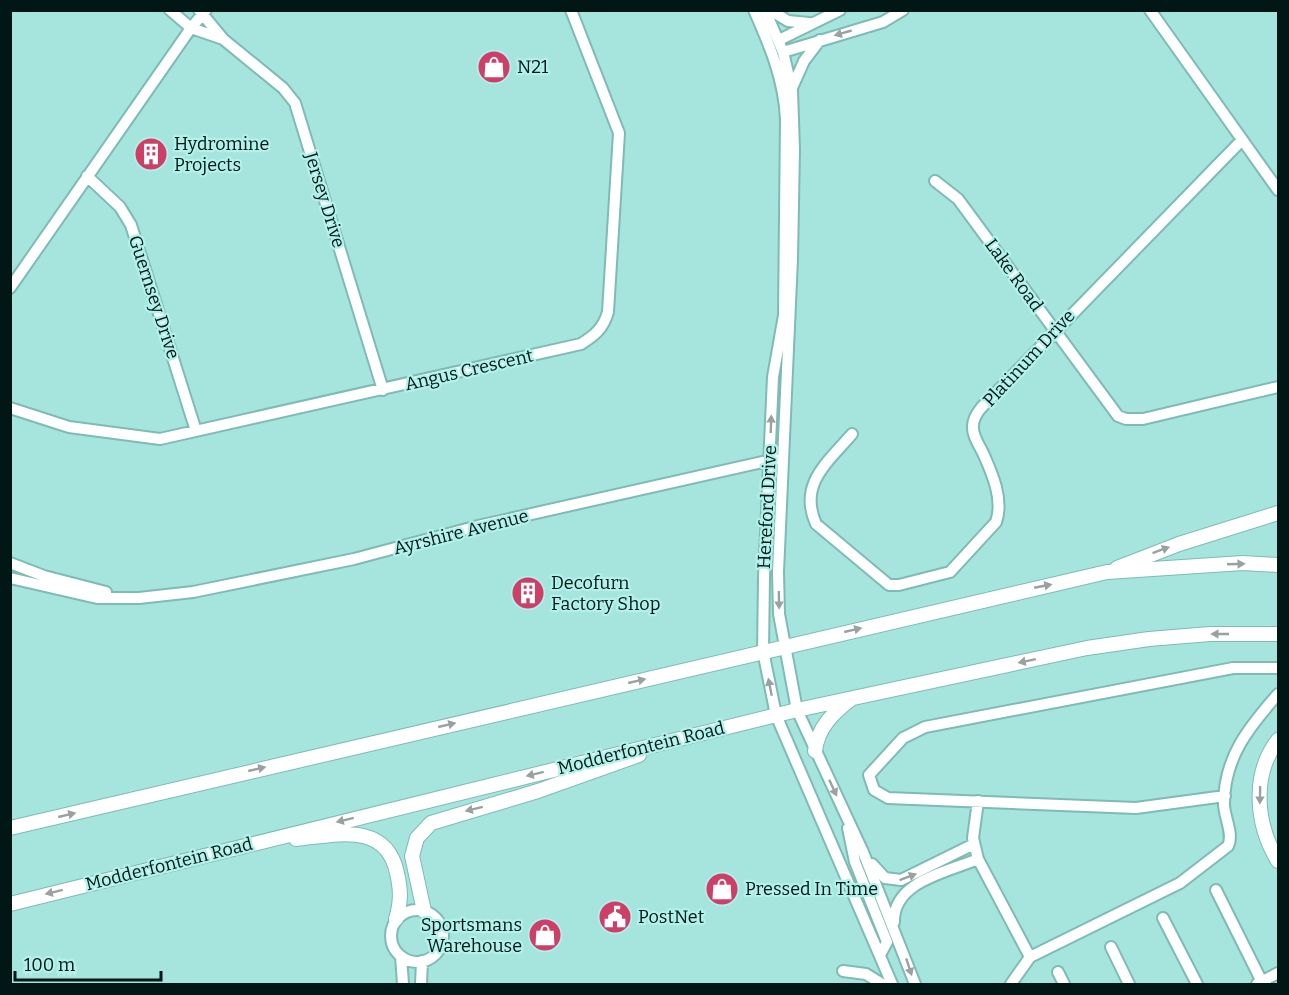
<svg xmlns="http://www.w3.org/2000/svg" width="1289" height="995" font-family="Bitter,serif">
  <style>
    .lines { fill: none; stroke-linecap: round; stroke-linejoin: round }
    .minor-casing { stroke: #7ebbb5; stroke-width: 14 }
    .major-casing { stroke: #7ebbb5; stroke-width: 16 }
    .minor { stroke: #fff; stroke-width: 10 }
    .major { stroke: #fff; stroke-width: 14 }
    .oneway { fill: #99a2a1 }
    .labels { text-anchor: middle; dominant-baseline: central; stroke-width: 4.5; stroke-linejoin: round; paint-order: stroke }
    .poi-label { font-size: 18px; fill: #001715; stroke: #b3f1eb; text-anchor: start }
    .street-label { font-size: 18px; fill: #001715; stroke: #b3f1eb }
  </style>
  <rect width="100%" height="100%" fill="#a6e4de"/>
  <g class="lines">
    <defs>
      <path id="minor" d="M170 10 191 28 223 39
        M199 10 223 39 283 88 295 103 383 390
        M754 10C770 46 784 79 786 119L784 315 773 377 764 577 763 651 776 715 892 984
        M765 10 783 52 792 90 794 150 792 259 778 572 779 614 797 710 863 852 915 984
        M770 10 788 21 809 23
        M1150 10 1278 190
        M779 40 840 10
        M783 52 883 22 903 10
        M792 88 804 61 820 40
        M87 176 120 207 131 225 196 431
        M935 181 958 199 1118 416 1126 419H1143L1278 387
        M10 288 191 28 206 10
        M10 408 69 427 160 439 581 344C595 335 603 329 608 312L619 133 571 10
        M852 434C828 462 798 484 816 524L889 585H899L950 572 996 522C1004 500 992 473 983 453 979 445 972 435 973 426 973 420 977 413 981 408L1242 140
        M10 563 44 576 106 592
        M10 578 97 598H139L193 592 354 559 478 526 776 459
        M1225 796 1136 808 888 798 874 790 869 775 903 738 925 727 1233 668H1278
        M978 801 973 838 978 859 1030 957
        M848 828 855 862 887 942 880 955
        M872 864 885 878 901 880 974 844
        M1216 890 1262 982
        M391 936a26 26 0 1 1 52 0a26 26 0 1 1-52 0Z
        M1163 918 1197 984
        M894 922C893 881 948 872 978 859
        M1111 947 1129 984
        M401 956 403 984
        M843 971 866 974 882 984
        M1058 972 1064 984
        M421 984 422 961
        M1011 984 1030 957 1180 883 1228 846C1234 834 1224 817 1224 804 1224 757 1249 727 1278 694
        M1257 984 1278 973"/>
      <path id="major" d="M1117 568 1179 544 1278 513
        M1278 740C1251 775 1256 825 1278 861
        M815 751C818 727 833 713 851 699
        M10 828 1107 572 1243 563 1278 565
        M296 839C336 835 386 821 397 873 401 890 401 902 396 919
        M10 904 797 710 1087 648 1149 639 1210 634H1278
        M424 911 412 856 417 838 431 823 538 791 639 755"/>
    </defs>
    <use href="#minor" class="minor-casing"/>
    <use href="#major" class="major-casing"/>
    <use href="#minor" class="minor"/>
    <use href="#major" class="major"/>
  </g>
  <defs><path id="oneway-solid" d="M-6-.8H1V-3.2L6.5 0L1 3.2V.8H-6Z" transform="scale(1.5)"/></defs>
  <g class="oneway">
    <use href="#oneway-solid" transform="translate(843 33) rotate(164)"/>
    <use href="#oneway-solid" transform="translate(771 424) rotate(-88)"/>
    <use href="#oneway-solid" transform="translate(1161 550) rotate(-20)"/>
    <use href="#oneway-solid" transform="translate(1236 564) rotate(-2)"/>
    <use href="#oneway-solid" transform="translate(1043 586) rotate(-11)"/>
    <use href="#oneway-solid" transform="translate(779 600) rotate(89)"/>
    <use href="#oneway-solid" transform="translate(853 630) rotate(-13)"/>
    <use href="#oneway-solid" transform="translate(1220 634) rotate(-180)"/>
    <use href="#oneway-solid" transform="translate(1027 661) rotate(168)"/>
    <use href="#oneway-solid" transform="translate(637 681) rotate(-13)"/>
    <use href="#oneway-solid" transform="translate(770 687) rotate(-101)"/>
    <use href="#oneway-solid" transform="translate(447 725) rotate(-13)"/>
    <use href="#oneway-solid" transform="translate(257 769) rotate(-13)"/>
    <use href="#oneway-solid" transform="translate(535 774) rotate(166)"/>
    <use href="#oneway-solid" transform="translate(833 788) rotate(65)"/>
    <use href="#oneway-solid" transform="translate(1260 795) rotate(91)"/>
    <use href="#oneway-solid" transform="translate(474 809) rotate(166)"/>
    <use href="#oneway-solid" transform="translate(67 815) rotate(-13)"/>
    <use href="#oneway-solid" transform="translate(345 820) rotate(166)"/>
    <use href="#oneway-solid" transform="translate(908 877) rotate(-21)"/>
    <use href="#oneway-solid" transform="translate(54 892) rotate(166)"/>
    <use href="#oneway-solid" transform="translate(909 967) rotate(72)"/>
  </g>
  <defs>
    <symbol id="shop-disc" viewBox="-11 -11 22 22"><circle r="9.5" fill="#ce3f67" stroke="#b3f1eb"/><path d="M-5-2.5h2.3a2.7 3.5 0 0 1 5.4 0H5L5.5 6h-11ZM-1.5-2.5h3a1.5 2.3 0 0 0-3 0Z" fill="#fff"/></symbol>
    <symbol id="building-disc" viewBox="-11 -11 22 22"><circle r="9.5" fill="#ce3f67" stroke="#b3f1eb"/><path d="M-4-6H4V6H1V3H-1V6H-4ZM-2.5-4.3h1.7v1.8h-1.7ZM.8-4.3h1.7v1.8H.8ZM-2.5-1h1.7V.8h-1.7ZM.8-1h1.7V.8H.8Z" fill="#fff"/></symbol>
    <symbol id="civic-disc" viewBox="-11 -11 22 22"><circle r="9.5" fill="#ce3f67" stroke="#b3f1eb"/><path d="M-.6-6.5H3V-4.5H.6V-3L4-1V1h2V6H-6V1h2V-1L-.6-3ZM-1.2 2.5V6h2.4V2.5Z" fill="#fff"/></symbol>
  </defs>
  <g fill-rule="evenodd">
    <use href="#shop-disc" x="475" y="48" width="38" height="38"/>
    <use href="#building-disc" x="132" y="135" width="38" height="38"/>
    <use href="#building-disc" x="509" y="574" width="38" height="38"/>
    <use href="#shop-disc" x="703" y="870" width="38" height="38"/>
    <use href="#civic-disc" x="596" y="898" width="38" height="38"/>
    <use href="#shop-disc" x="526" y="916" width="38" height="38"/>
  </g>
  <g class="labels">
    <g class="poi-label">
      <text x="517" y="67">N21</text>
      <text x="174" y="144">Hydromine<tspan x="174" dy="21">Projects</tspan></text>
      <text x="551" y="583">Decofurn<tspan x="551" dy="21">Factory Shop</tspan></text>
      <text x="745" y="889">Pressed In Time</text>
      <text x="638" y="917">PostNet</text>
      <text x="522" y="925" text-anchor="end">Sportsmans<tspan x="522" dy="21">Warehouse</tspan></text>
    </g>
    <g class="street-label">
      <text transform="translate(325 200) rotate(73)">Jersey Drive</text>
      <text transform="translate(1014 275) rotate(54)">Lake Road</text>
      <text transform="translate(154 297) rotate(72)">Guernsey Drive</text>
      <text transform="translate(1029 358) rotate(-47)">Platinum Drive</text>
      <text transform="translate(469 370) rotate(-13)">Angus Crescent</text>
      <text transform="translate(767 507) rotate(-87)">Hereford Drive</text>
      <text transform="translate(461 532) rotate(-14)">Ayrshire Avenue</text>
      <text transform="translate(641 748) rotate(-14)">Modderfontein Road</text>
      <text transform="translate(169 864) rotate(-14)">Modderfontein Road</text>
    </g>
  </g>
  <rect width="1289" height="995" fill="none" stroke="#001715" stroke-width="24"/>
  <path d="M15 971v9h146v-9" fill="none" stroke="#001715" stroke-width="3"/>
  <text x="24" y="971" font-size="18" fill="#001715" stroke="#b3f1eb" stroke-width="4.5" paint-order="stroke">100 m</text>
</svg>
